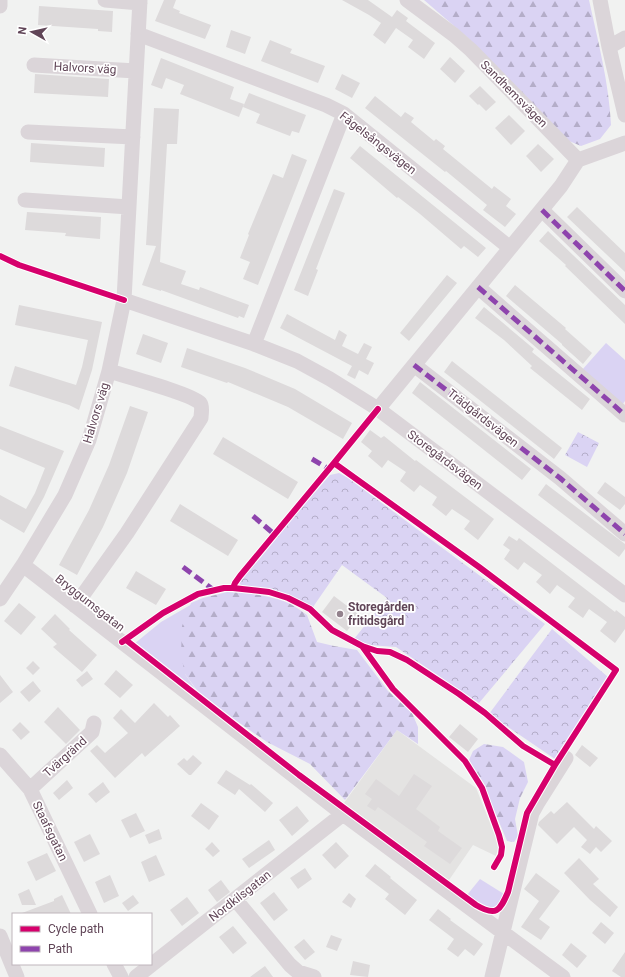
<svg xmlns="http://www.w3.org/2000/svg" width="625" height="977" font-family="Roboto,sans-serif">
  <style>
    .education { fill: #e4e3e2 }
    .green { fill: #dad3f3 }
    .forest { fill: url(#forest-firs) }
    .park { fill: url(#park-crowns) }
    .building { fill: #dddadb }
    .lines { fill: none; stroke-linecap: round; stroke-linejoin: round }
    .minor { stroke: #dbd5d9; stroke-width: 15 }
    .quiet { stroke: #8e44ad; stroke-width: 5; stroke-dasharray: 10 5; stroke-linecap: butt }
    .cycleway-casing { stroke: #fff; stroke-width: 8 }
    .cycleway { stroke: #d6006c; stroke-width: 6 }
    .poi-dot { fill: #93828d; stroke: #fff; stroke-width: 1.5 }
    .labels { text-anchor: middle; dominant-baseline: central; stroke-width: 3.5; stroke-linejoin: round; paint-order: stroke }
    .street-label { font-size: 12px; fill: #604557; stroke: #fff }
    .poi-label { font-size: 12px; font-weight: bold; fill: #604557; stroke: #fff; text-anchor: start }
  </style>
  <defs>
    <pattern id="forest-firs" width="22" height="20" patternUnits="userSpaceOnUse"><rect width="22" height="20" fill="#dad3f3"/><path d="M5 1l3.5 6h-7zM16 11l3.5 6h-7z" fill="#b4adc8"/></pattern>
    <pattern id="park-crowns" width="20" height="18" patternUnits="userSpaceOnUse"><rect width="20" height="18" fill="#dad3f3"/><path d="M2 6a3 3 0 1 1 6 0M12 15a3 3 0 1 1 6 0" fill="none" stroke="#b4adc8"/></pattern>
  </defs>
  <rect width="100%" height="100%" fill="#f1f2f1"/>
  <path class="education" d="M397 730 476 788 496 838 498 848 496 856 473 845 449 880 344 803Z"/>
  <path class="green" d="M606 343 625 360V401L622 405 582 370Z
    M192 604 185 674 201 697 134 644 161 622Z
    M480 879 504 894C496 919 481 907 467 895Z"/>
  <path class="forest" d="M424 0H589C598 41 609 83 611 125L600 139 581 146 569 141 468 38Z
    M227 592C247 593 267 595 286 602 293 605 300 610 307 615L317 642 334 646 357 650 388 691 412 713 418 727V744L397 730 345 800 310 764 267 742 202 697 185 674 181 655 182 626 191 603 203 598Z
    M484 744 503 747 524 762 528 782 520 798 515 819 518 836 514 842 507 841 484 786 469 760 473 751Z"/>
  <path class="park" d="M578 432 599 443 587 467 565 455Z
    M339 473 348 478 545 624 479 703 396 647 369 645 354 639 387 598 342 565 313 607C288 595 269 588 241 585L239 583V580L243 575 330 475Z
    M552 629 608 677 555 759 489 714Z"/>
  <path class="building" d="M164 0H176L173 8 180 11 179 13 211 25 205 39 155 21Z
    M342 0H368L392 17 397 10 408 18 406 21 435 43 424 59 408 47 413 40 396 28 385 44 373 35 381 23 369 15Z
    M39 6 113 11 112 32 98 31V29L38 25Z
    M231 30 251 37 245 54 226 47Z
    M270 40 292 49 290 53 325 66 318 83 261 61Z
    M450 57 465 71 455 83 440 69Z
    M161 58 234 87 230 99 244 104 239 117 180 94 184 85 166 78 162 89 151 85Z
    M35 74 109 79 108 97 34 93Z
    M342 74 360 83 352 98 335 89Z
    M480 86 496 102 486 111 479 104 478 105 469 96Z
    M249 93 306 115 299 133 292 131 290 136 256 123 260 114 243 107Z
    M375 96 401 117 405 112 414 118 411 122 434 141 436 139 445 146 443 149 492 189 494 186 511 199 506 206 516 214 505 227 483 210 487 205 446 171 445 172 365 108Z
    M154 108 179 109 177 144H167L160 262 186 271 181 284 199 290 200 287 249 305 244 318 239 316 238 318 161 290V291L142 285 156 246 146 245Z
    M509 115 525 131 511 145 495 128Z
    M31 143 105 148 104 167 30 162Z
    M538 144 554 159 541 172 526 156Z
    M360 146 486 248 478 257 464 246 461 249 420 214 398 197 397 198 350 158Z
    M292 154 307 160 258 285 243 279 250 262 240 258 249 235 248 234 273 174 283 178Z
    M334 189 345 193 316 269 318 270 308 296 294 290Z
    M577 207 625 253V272L567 217Z
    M27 212 101 217 100 239 65 236 66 233 25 230Z
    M548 231 625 305V324L565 266 566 265 539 241Z
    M447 275 457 283 409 341 400 333Z
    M515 285 566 328 565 329 592 353 583 364 562 345V344L506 296Z
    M19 305 102 322 92 370 79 410 69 405 9 386 15 366 76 385 82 367 88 340 15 325Z
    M484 307 534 349 532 352 590 399 582 410 530 368 532 366 504 340 475 318Z
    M287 314 335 340 339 330 347 335 342 346 358 354 364 343 372 347 366 359 374 363 368 375 359 370 355 379 347 375 352 366 280 328Z
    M143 334 168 343 161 363 136 354Z
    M187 348 245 368 295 389 352 423 343 439 288 407 228 382 227 383 181 367Z
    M452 361 562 448 554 459 444 372Z
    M420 382 531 469 522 480 412 393Z
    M130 406 148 412 127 473 103 527 77 575 59 565 89 510 109 465Z
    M0 426 64 451 44 497 24 533 0 519V495L26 509 35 493 45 468 0 449Z
    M370 430 381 438 384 436 415 461 416 460 494 519 478 540 464 529 470 521 452 509 446 516 432 505 437 497 420 485 414 492 400 481 406 472 388 460 382 468 368 456 372 451 361 442Z
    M223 437 298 482 288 499 213 454Z
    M605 482 625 497V504L620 510 597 493Z
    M546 484 625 544V549L619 557 538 495Z
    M180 504 238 540 228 556 170 521Z
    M509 536 517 541 519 538 615 612 616 610 625 617V629L615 643 600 631 607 622 589 609 583 618 568 607 575 598 557 585 550 594 536 582 542 575 524 562 518 570 504 559 510 550 503 545Z
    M136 571 166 589 156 605 126 588Z
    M334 596 359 615 347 631 322 612Z
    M19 603 36 617 21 635 4 621Z
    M55 614 70 629 69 630 97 655 82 672 53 647 57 644 41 629Z
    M33 661 40 668 33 675 26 668Z
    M116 670 133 685 120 698 104 684Z
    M87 671 93 679 82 687 76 680Z
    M0 675 13 692 0 703Z
    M33 681 41 691 29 702 20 692Z
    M154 703 168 717 170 715 180 726 145 757 142 753 115 778 90 751 97 745 105 753 128 733 113 718 121 709 135 723Z
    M58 707 80 730 66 744 44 722Z
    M20 722 30 732 21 740 12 730Z
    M460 724 478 739 468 752 449 737Z
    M582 745 598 758 590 767 575 755Z
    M193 755 202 763 191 775H189L177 764 184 758 187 761Z
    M226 770 250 785 251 784 273 803 265 812 239 789 235 795 217 783Z
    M414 774 432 786 416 809 440 827 438 831 462 848 450 864 424 846 427 842 378 807 375 811 367 806 372 799 365 794 376 779 399 796Z
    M67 780 73 788 59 800 53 793Z
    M103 782 110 792 96 803 88 794Z
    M567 802 594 829 596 826 612 841 601 852 596 847 590 854 581 847 587 840 574 827 557 844 538 825 539 822 551 811 554 814Z
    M201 803 219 816 209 830 191 816Z
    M297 806 309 821 292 836 279 820Z
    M136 813 145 831 130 838 121 820Z
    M159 829 162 839 149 844 145 835Z
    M90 834 100 854 84 862 74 842Z
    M269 840 275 850 249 868 242 859Z
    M212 842 220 851 213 857 205 849Z
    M336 842 349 856 335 869 322 855Z
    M47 853 56 871 36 881 27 862Z
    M156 855 165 875 149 882 141 862Z
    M579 858 599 879 593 884 618 907 610 917 590 900 564 873Z
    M375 864 391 877 390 878 417 900 405 915 385 899 389 894 365 876Z
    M305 868 312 879 298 889 290 878Z
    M536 873 560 891 539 919 550 927 541 940 521 927 539 901 524 889Z
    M110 875 119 896 104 903 95 882Z
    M221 880 230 892 217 902 208 890Z
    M29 889 36 905H22L18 894Z
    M274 892 288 910 274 921 260 903Z
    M349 893 356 899 351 908 342 902Z
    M62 895 71 914H22V913L54 901V899Z
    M133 895 139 903 128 911 122 903Z
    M187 897 199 913 182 926 170 910Z
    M438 909 451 919 450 920 483 944 474 956 465 949 458 957 447 949 454 939 429 920Z
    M601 922 614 933 605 944 592 933Z
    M233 926 247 943 233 954 219 937Z
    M331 935 342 939 337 951 326 947Z
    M304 939 315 952 305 960 294 947Z
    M571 943 587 956 577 968 562 955Z
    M625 952V977H621L612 971Z
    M353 961 370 965 368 977 350 975Z
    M265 966 273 977H250Z"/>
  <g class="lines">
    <path class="minor" d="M105 0 140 3
      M407 0 454 35 471 50 578 160 625 143
      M600 0 609 47 625 115
      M0 6V0
      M138 34 326 105 344 114 510 248
      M609 47 625 38
      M34 65 136 71
      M28 132 133 137
      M25 200 129 207
      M542 210 625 291
      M478 287 625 415
      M124 300 254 344 297 361 330 379 378 409 625 595
      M254 344 344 114
      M414 365 560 478 625 534
      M378 409 561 186 578 160
      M23 565 343 814 563 977
      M0 599 23 565 65 495 89 440 109 371 124 300 140 0
      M75 606 127 533 201 418C201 413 203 407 200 403 192 394 125 376 109 371
      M0 755 30 789 90 914
      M30 789 92 732 94 723
      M235 899 290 965 298 972 314 977
      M0 936 17 977
      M114 964 121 977
      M136 977 343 814
      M492 977 532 813 537 804 566 758"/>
    <path class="quiet" d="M542 210 625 291
      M478 287 625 415
      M414 365 560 478 625 534
      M312 459 329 469
      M253 516 274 534
      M183 567 215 591"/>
    <defs>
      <path id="cycleway" d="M0 256 19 265 124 300
        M233 588 235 583 240 576 334 463 378 409
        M126 640 299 775 476 905C496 917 500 911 508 892L527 813 555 765 616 670 479 567 334 463
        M122 642 163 613 198 594 224 588H233L269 592 288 598 310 609 332 630 362 646 377 651 390 652 407 660 459 694 485 713 523 746 555 765
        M362 646 393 689 465 761 482 788 499 835 502 847 501 855 494 867"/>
    </defs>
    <use href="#cycleway" class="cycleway-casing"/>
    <use href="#cycleway" class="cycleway"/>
  </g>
  <circle class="poi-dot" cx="340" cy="614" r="4"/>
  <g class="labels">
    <g class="street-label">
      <text transform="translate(85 68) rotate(3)">Halvors väg</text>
      <text transform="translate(514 94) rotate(45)">Sandhemsvägen</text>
      <text transform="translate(378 143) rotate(38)">Fågelsångsvägen</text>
      <text transform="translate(96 413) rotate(-73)">Halvors väg</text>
      <text transform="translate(483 418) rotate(38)">Trädgårdsvägen</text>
      <text transform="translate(445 460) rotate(37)">Storegårdsvägen</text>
      <text transform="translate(90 603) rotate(38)">Bryggumsgatan</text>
      <text transform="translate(65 757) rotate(-42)">Tvärgränd</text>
      <text transform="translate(50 831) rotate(64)">Staafsgatan</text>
      <text transform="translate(240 896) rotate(-38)">Nordkilsgatan</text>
    </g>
    <g class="poi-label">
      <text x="348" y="607">Storegården<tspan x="348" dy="14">fritidsgård</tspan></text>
    </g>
  </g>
  <rect x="12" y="913" width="140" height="52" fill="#ffffff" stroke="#bfb5bc"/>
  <rect x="20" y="926" width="20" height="6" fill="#d6006c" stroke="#bfb5bc"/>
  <text x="48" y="933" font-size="12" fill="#604557">Cycle path</text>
  <rect x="20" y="946" width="20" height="6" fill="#8e44ad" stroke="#bfb5bc"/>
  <text x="48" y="953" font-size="12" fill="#604557">Path</text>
  <g transform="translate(32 32) rotate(278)" stroke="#ffffff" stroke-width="3" paint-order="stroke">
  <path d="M0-3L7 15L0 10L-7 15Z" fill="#604557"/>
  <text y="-6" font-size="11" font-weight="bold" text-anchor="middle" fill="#604557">N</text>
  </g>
</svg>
